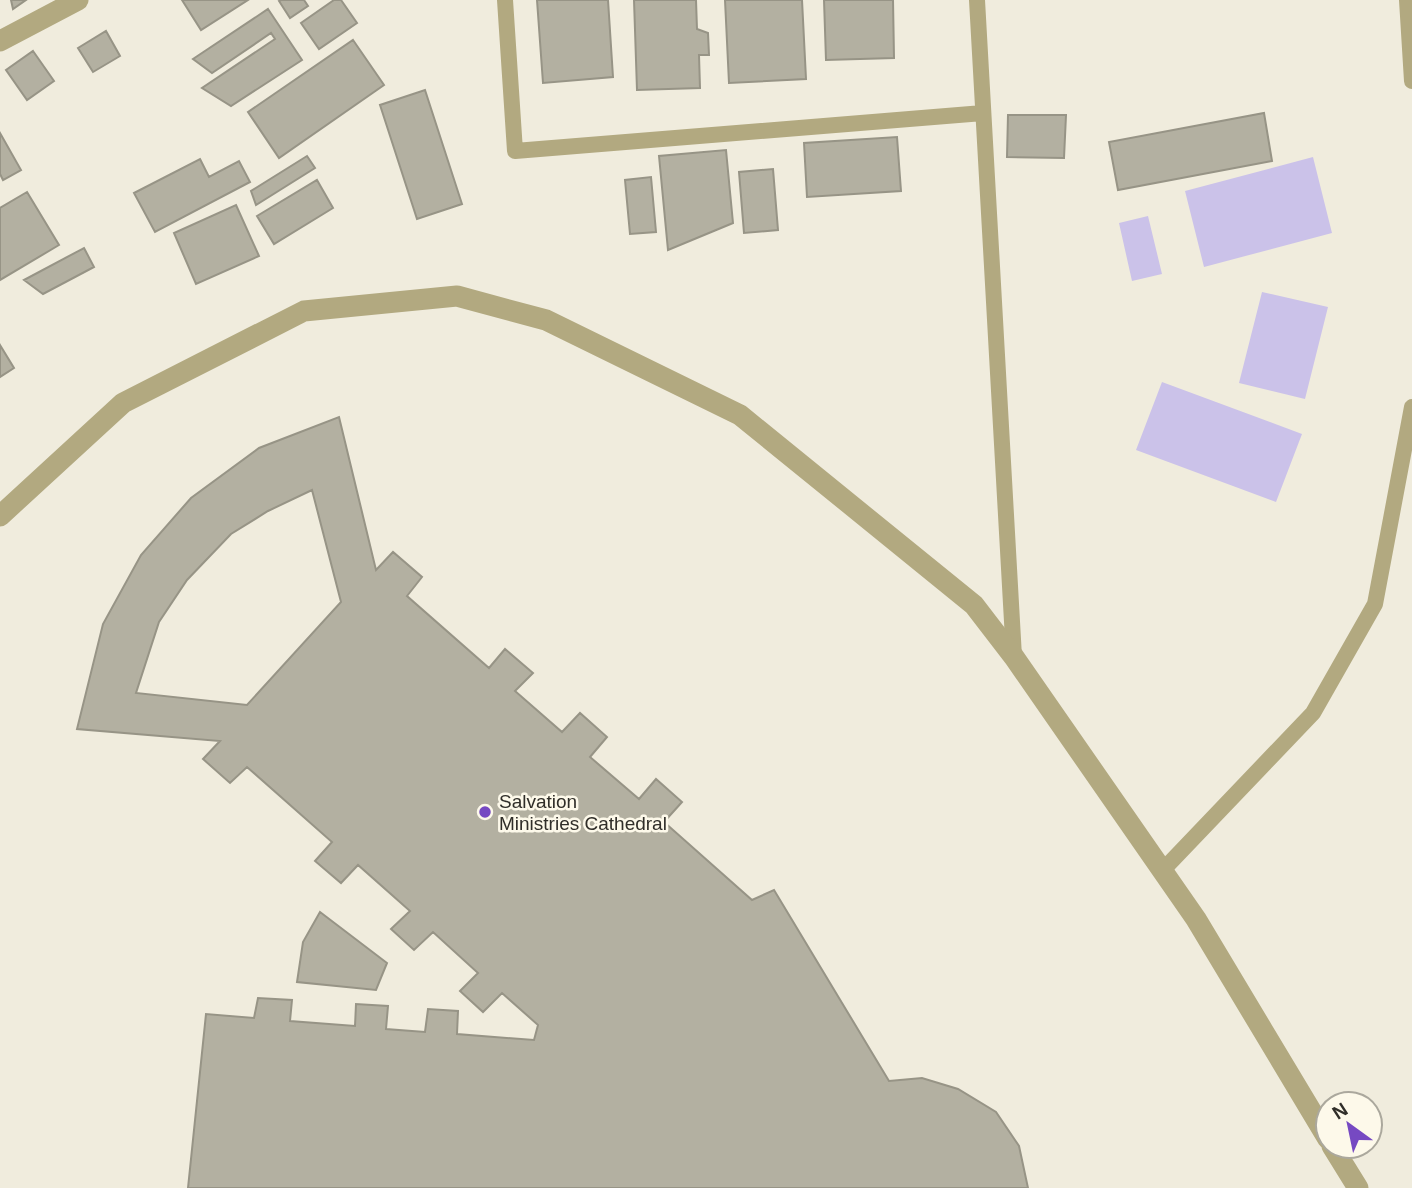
<svg xmlns="http://www.w3.org/2000/svg" width="1412" height="1188" font-family="Helvetica,sans-serif">
  <style>
    .green { fill: #cbc2e9 }
    .building { fill: #b3b0a1; stroke: #979486; stroke-width: 2; fill-rule: evenodd }
    .lines { fill: none; stroke-linecap: round; stroke-linejoin: round }
    .lane { stroke: #b2a980; stroke-width: 16 }
    .street { stroke: #b2a980; stroke-width: 21 }
    .poi-dot { fill: #7649c2; stroke: #fdf9ea; stroke-width: 2.5 }
    .labels { text-anchor: middle; dominant-baseline: central; stroke-width: 5; stroke-linejoin: round; paint-order: stroke }
    .poi-label { font-size: 19px; fill: #302e29; stroke: #fdf9ea; text-anchor: start }
  </style>
  <rect width="100%" height="100%" fill="#f0ecdd"/>
  <path class="green" d="M1313 157 1332 233 1204 267 1185 191Z
    M1148 216 1162 274 1132 281 1119 223Z
    M1262 292 1328 307 1305 399 1239 383Z
    M1162 382 1302 434 1276 502 1136 450Z"/>
  <path class="building" d="M11 0H26L13 9Z
    M182 0H248L201 30Z
    M281 0H304L308 6 290 18 279 1Z
    M334 0H341L357 23 319 49 301 23Z
    M537 0H608L613 77 543 83Z
    M634 0H696L697 29 708 33 709 55H699L700 88 637 90Z
    M725 0H802L806 79 729 83Z
    M824 0H893L894 58 826 60Z
    M268 9 302 60 231 106 202 88 275 39 271 33 212 73 193 59Z
    M106 31 120 56 93 72 78 48Z
    M353 40 384 85 279 158 248 112Z
    M33 51 54 81 27 100 6 70Z
    M425 90 462 204 417 219 380 105Z
    M1264 113 1272 161 1118 190 1109 142Z
    M1008 115H1066L1064 158 1007 157Z
    M0 133 21 170 3 180 0 174Z
    M897 137 901 191 807 197 804 143Z
    M726 150 733 223 668 250 659 156Z
    M307 156 315 168 256 205 251 191Z
    M200 159 209 177 239 161 250 182 155 232 134 193Z
    M773 169 778 230 744 233 739 172Z
    M651 177 656 232 630 234 625 180Z
    M317 180 333 208 274 244 257 216Z
    M27 192 59 245 0 280V208Z
    M236 205 259 256 196 284 174 233Z
    M84 248 94 267 43 294 24 280Z
    M0 345 14 368 0 377Z
    M339 417 376 570 393 552 422 577 407 596 489 668 505 649 533 673 515 691 562 732 580 713 607 737 590 757 639 799 656 779 682 802 664 822 752 900 774 890 889 1081 922 1078 958 1089 996 1112 1019 1146 1028 1188H188L206 1014 254 1018 258 998 292 1000 290 1021 355 1026 356 1004 388 1006 386 1029 425 1032 428 1009 458 1011 457 1034 534 1040 538 1025 502 993 483 1012 460 991 478 973 433 932 414 950 391 929 410 911 358 865 341 883 315 861 332 842 247 767 230 783 203 759 220 741 77 729 103 624 141 555 191 498 259 448ZM312 490 341 602 247 705 136 693 159 622 187 580 231 534 268 511Z
    M320 912 387 963 376 990 297 982 303 942Z"/>
  <g class="lines">
    <path class="lane" d="M505 0 515 151 983 113
      M977 0 1014 657
      M1407 0 1412 81
      M1163 870 1313 713 1375 604 1412 407"/>
    <path class="street" d="M0 41 78 0
      M0 516 123 403 304 311 457 296 546 320 740 415 974 605 1014 657 1196 919 1328 1139
      M1332 1146 1358 1188"/>
  </g>
  <circle class="poi-dot" cx="485" cy="812" r="7"/>
  <g class="labels">
    <g class="poi-label">
      <text x="499" y="801">Salvation<tspan x="499" dy="22">Ministries Cathedral</tspan></text>
    </g>
  </g>
  <g transform="translate(1349 1125) rotate(327)"><circle r="33" fill="#fdf9ea" stroke="#aba89d" stroke-width="2"/>
  <path d="M0-5L12 26L0 18L-12 26Z" fill="#7649c2"/>
  <text y="-10" font-size="19" font-weight="bold" text-anchor="middle" fill="#302e29">N</text>
  </g>
</svg>
